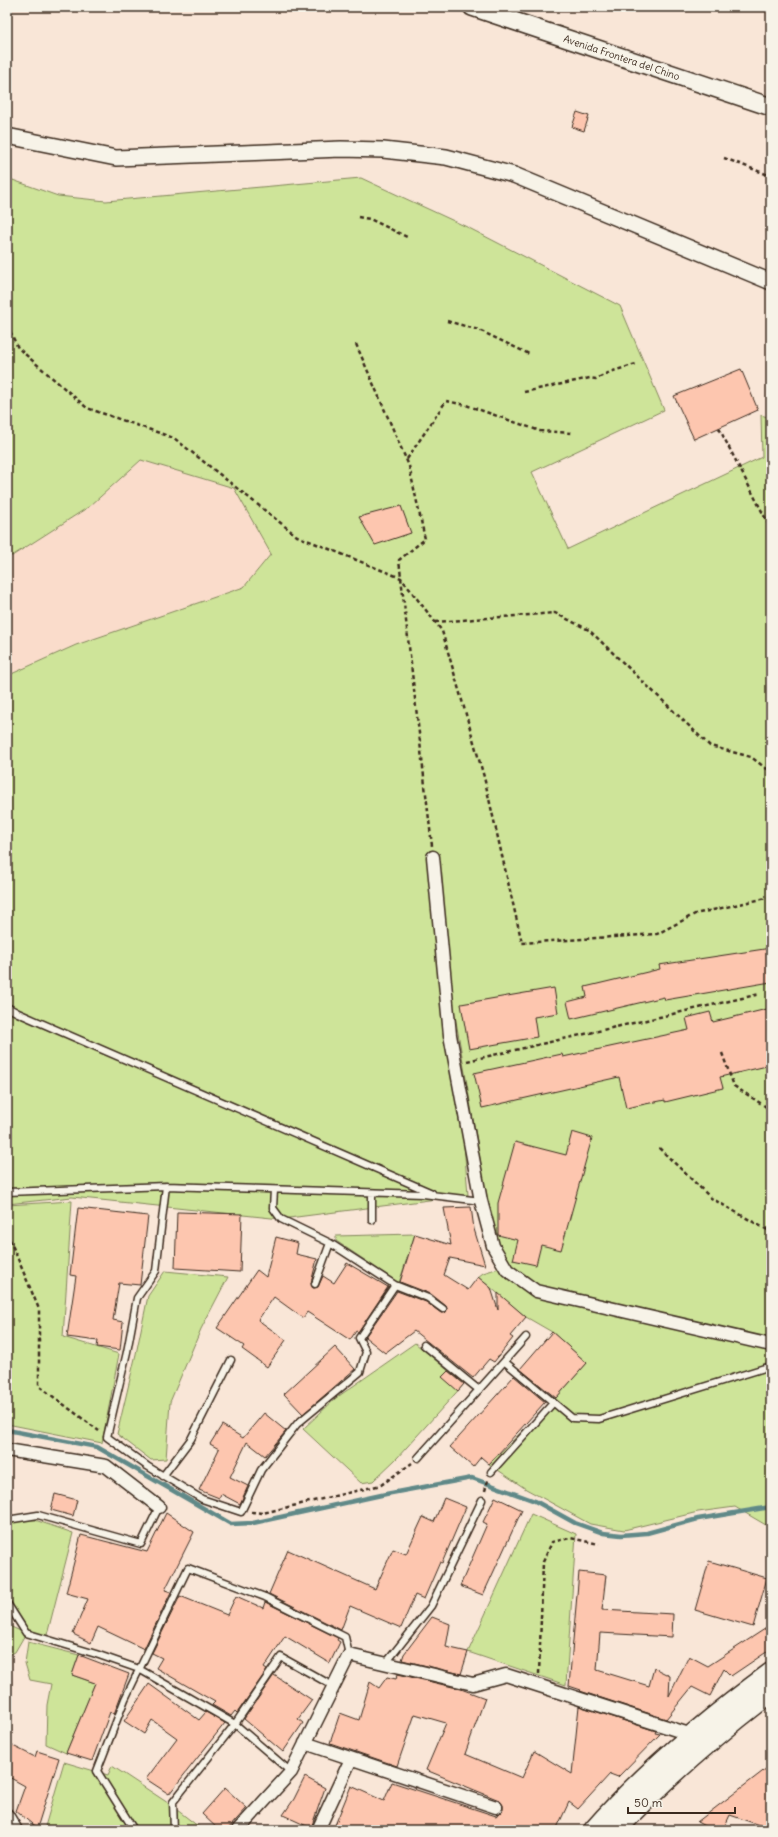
<svg xmlns="http://www.w3.org/2000/svg" width="778" height="1837" font-family="Delius,sans-serif">
  <style>
    .built { fill: #fadccb }
    .green { fill: #cee499; stroke: #84875c }
    .lines { fill: none; stroke-linecap: round; stroke-linejoin: round }
    .stream { stroke: #608988; stroke-width: 4.5 }
    .building { fill: #fdc6af; stroke: #3b2a1e }
    .service-casing { stroke: #3b2a1e; stroke-width: 9 }
    .minor-casing { stroke: #3b2a1e; stroke-width: 15 }
    .tertiary-casing { stroke: #3b2a1e; stroke-width: 18 }
    .secondary-casing { stroke: #3b2a1e; stroke-width: 20 }
    .trunk-casing { stroke: #3b2a1e; stroke-width: 23 }
    .path { stroke: #3b2a1e; stroke-width: 2.5; stroke-dasharray: 4 3; stroke-linecap: butt }
    .service { stroke: #f7f3e8; stroke-width: 6 }
    .minor { stroke: #f7f3e8; stroke-width: 12 }
    .tertiary { stroke: #f7f3e8; stroke-width: 15 }
    .secondary { stroke: #f7f3e8; stroke-width: 17 }
    .trunk { stroke: #f7f3e8; stroke-width: 20 }
    .labels { text-anchor: middle; dominant-baseline: central; stroke-width: 4; stroke-linejoin: round; paint-order: stroke }
    .street-label { font-size: 10px; fill: #3b2a1e; stroke: #f7f3e8 }
  </style>
  <rect width="100%" height="100%" fill="#f9e6d7"/>
  <filter id="ink" filterUnits="userSpaceOnUse"><feTurbulence type="fractalNoise" baseFrequency=".025" numOctaves="2"/><feDisplacementMap in="SourceGraphic" scale="8" xChannelSelector="R" yChannelSelector="G"/><feConvolveMatrix kernelMatrix="1 2 1 2 8 2 1 2 1" color-interpolation-filters="sRGB"/></filter>
  <g filter="url(#ink)">
    <path class="built" d="M141 460 234 488 271 554 244 587 76 645 7 676V555L12 556 90 506Z"/>
    <path class="green" d="M7 178 58 196 106 201 361 178 469 228 620 306 664 410 532 472 568 549 762 457 761 415 771 418V1528L735 1507 698 1512 624 1530 590 1524 526 1489 489 1464 556 1398 587 1363 552 1332 526 1317 478 1277 483 1273 499 1268 453 1004 468 1195 281 1219 72 1197 7 1204V676L76 645 244 587 271 554 234 488 141 460 90 506 12 556 7 555Z
      M72 1201 63 1337 119 1354 102 1443 7 1424V1205Z
      M415 1234 399 1283 336 1241V1236Z
      M165 1271 228 1277 201 1329 170 1402 166 1459 151 1460 117 1434 136 1354 148 1296Z
      M415 1343 464 1384 397 1458 373 1481 361 1483 303 1429 336 1398Z
      M531 1514 576 1534 566 1685 468 1652Z
      M7 1518 35 1520 73 1533 46 1639 26 1633 15 1652 7 1656V1625L25 1633 7 1608Z
      M28 1642 79 1655 72 1675 95 1683 66 1753 46 1744 47 1705 51 1684 30 1680 25 1663Z
      M64 1762 108 1775 112 1766 168 1803 203 1830H44Z"/>
    <g class="lines">
      <path class="stream" d="M7 1430 97 1447 231 1524 253 1523 386 1494 472 1478 535 1501 575 1523 603 1533 621 1535 647 1533 698 1519 771 1507"/>
    </g>
    <path class="building" d="M577 112 589 116 584 131 572 127Z
      M741 369 758 410 694 439 674 396Z
      M401 506 411 533 375 545 359 517Z
      M771 948V982L665 1000 664 997 571 1019 567 1002 587 997 585 987 660 969 659 965Z
      M554 988 558 1013 534 1017 537 1037 469 1049 461 1004Z
      M767 1009 771 1025V1065L720 1077 723 1088 665 1102V1100L626 1108 619 1077 482 1108 474 1073 562 1054 563 1057 689 1030 686 1018 710 1012 713 1022Z
      M572 1132 592 1138 561 1250 541 1245 536 1265 513 1260 518 1240 498 1235V1203L515 1142 566 1155Z
      M471 1207 474 1229 485 1265 450 1258 444 1275 468 1290 478 1277 491 1288 498 1310V1293L526 1317 510 1336 513 1338 494 1362 489 1359 473 1378 414 1331 385 1353 365 1337 397 1291 426 1302 441 1313 446 1312 447 1309 446 1306 431 1294 400 1282 415 1234 451 1245 444 1208Z
      M78 1208 148 1216 140 1285 119 1283 113 1320 123 1322 120 1350 97 1347 98 1341 67 1337 76 1276 70 1275Z
      M177 1212 242 1214 240 1272 175 1268Z
      M276 1237 298 1243 296 1254 317 1259 311 1283 313 1288 318 1287 323 1276 334 1283 347 1263 388 1287 358 1332 356 1331 350 1340 307 1312 303 1318 274 1297 258 1320 286 1340 267 1367 242 1349 244 1346 217 1328 257 1270 266 1277Z
      M552 1332 587 1363 556 1398 520 1369Z
      M335 1347 355 1369 303 1414 284 1394Z
      M448 1371 464 1384 458 1391 442 1377Z
      M514 1376 545 1402 489 1464 481 1457 473 1467 450 1447Z
      M264 1413 286 1431 265 1456 247 1442 230 1477 248 1486 240 1504 221 1494 219 1498 199 1490 219 1449 210 1444 222 1425 243 1438Z
      M55 1494 77 1500 73 1516 51 1510Z
      M495 1497 522 1510 483 1595 460 1586 487 1524 483 1522Z
      M444 1498 466 1507 442 1563 440 1562 424 1599 415 1595 401 1628 350 1606 341 1630 269 1594 288 1550 375 1589 393 1549 406 1554 423 1517 434 1522Z
      M166 1513 194 1532 165 1590 171 1592 144 1649 98 1627 91 1643 73 1634 88 1599 66 1593 81 1535 147 1552Z
      M709 1561 767 1578 753 1627 695 1610Z
      M579 1572 606 1575 602 1610 673 1614 672 1637 600 1633 597 1670 649 1686 654 1668 670 1676 669 1696 689 1656 708 1666 771 1625V1649L731 1676 724 1669 710 1696 692 1687 666 1719 580 1691 581 1690 569 1686Z
      M180 1596 227 1615 236 1596 263 1608 265 1602 338 1638 337 1640 340 1642 330 1663 285 1636 264 1668 267 1670 237 1713 235 1711 231 1716 212 1705 215 1702 156 1668 162 1658 152 1653Z
      M432 1617 450 1624 446 1647 468 1652 461 1674 402 1660 404 1654Z
      M79 1655 129 1674 114 1714 110 1712 92 1761 66 1753 95 1683 72 1675Z
      M398 1674 461 1689 485 1698 465 1754 522 1778 534 1751 572 1774 579 1706 656 1731 655 1733 660 1734 618 1777 610 1774 578 1809 569 1802 556 1830H333L351 1786 384 1801 392 1782 496 1816 503 1810V1805L499 1800 426 1770 446 1723 415 1714 397 1766 330 1743 340 1713 359 1720 370 1682 379 1688 387 1677 396 1679Z
      M274 1675 312 1700 298 1719 303 1723 283 1752 244 1719Z
      M149 1684 199 1720 206 1712 225 1723 169 1794 146 1779 177 1738 152 1720 144 1734 124 1721Z
      M7 1743 35 1757 37 1751 59 1758 37 1828 16 1811 25 1786 7 1776Z
      M771 1765V1829L730 1815 723 1830H712L697 1822Z
      M305 1777 325 1788 311 1828 283 1815 294 1799Z
      M225 1788 247 1808 227 1830H219L202 1814Z"/>
    <g class="lines">
      <defs>
        <path id="service" d="M7 1007 18 1013 432 1193
          M166 1186 156 1271 137 1298 127 1352 107 1437 147 1466 202 1499 241 1512 261 1470 297 1424 360 1372 366 1352 359 1338 395 1285 428 1298 443 1309
          M274 1190 273 1208 281 1219 330 1243 395 1285
          M7 1192 166 1186 423 1194 481 1201
          M372 1193V1220
          M315 1284 330 1243
          M424 1345 479 1390
          M505 1362 572 1418 599 1419 771 1366
          M418 1458 526 1337
          M491 1472 553 1403
          M163 1476 191 1439 231 1360
          M7 1520 38 1515 141 1544 159 1507
          M7 1603 26 1633 96 1654 139 1669 235 1724 291 1772
          M386 1663 431 1606 482 1500
          M134 1830 97 1771 125 1699 188 1568 265 1597 345 1637 349 1655
          M174 1830 173 1802 235 1724 281 1657 333 1686"/>
        <path id="minor" d="M433 857 450 1035 481 1201 493 1246 507 1270 536 1291 771 1345
          M7 1450 106 1466 159 1507
          M305 1743 496 1807
          M7 1815 16 1830
          M238 1830 291 1772 349 1655 473 1684 506 1675 692 1735
          M318 1830 351 1759"/>
        <path id="tertiary" d="M7 136 116 158 341 149 383 150 446 157 514 175 771 282"/>
        <g id="secondary">
          <path id="s1" d="M472 7 771 107"/>
        </g>
        <path id="trunk" d="M594 1830C646 1771 707 1720 771 1673
          M616 1830C664 1779 716 1734 771 1692"/>
      </defs>
      <use href="#service" class="service-casing"/>
      <use href="#minor" class="minor-casing"/>
      <use href="#tertiary" class="tertiary-casing"/>
      <use href="#secondary" class="secondary-casing"/>
      <use href="#trunk" class="trunk-casing"/>
      <path class="path" d="M724 158 771 176
        M358 217 370 219 409 238
        M447 321 479 330 531 355
        M7 325 18 348 87 408 174 438 297 536 401 578 442 631 484 777 522 943 657 934 695 914 771 897
        M356 344 409 466 425 539 399 560 432 846
        M524 392 590 378 596 379 610 372 636 364
        M719 428 771 529
        M407 459 446 401 466 405 540 431 573 433
        M435 622 555 613 589 630 710 746 751 757 771 772
        M722 1053 734 1086 771 1110
        M467 1061 760 994
        M659 1148 711 1198 771 1232
        M7 1233 39 1309V1386L99 1431
        M485 1491 488 1480
        M251 1512 263 1513 381 1485 412 1463
        M539 1674 543 1562 552 1542 570 1538 599 1544"/>
      <use href="#service" class="service"/>
      <use href="#minor" class="minor"/>
      <use href="#tertiary" class="tertiary"/>
      <use href="#secondary" class="secondary"/>
      <use href="#trunk" class="trunk"/>
    </g>
  </g>
  <g class="labels">
    <g class="street-label">
      <text stroke="none"><textPath href="#s1" startOffset="158">Avenida Frontera del Chino</textPath></text>
    </g>
  </g>
  <rect width="778" height="1837" fill="none" stroke="#f7f3e8" stroke-width="24"/>
  <rect x="12" y="12" width="754" height="1813" fill="none" stroke="#3b2a1e" stroke-width="1.5" filter="url(#ink)"/>
  <path d="M628 1807v6h107v-6" fill="none" stroke="#3b2a1e" stroke-width="2"/>
  <text x="634" y="1807" font-size="12" fill="#3b2a1e" stroke="#f7f3e8" stroke-width="3" paint-order="stroke">50 m</text>
</svg>
